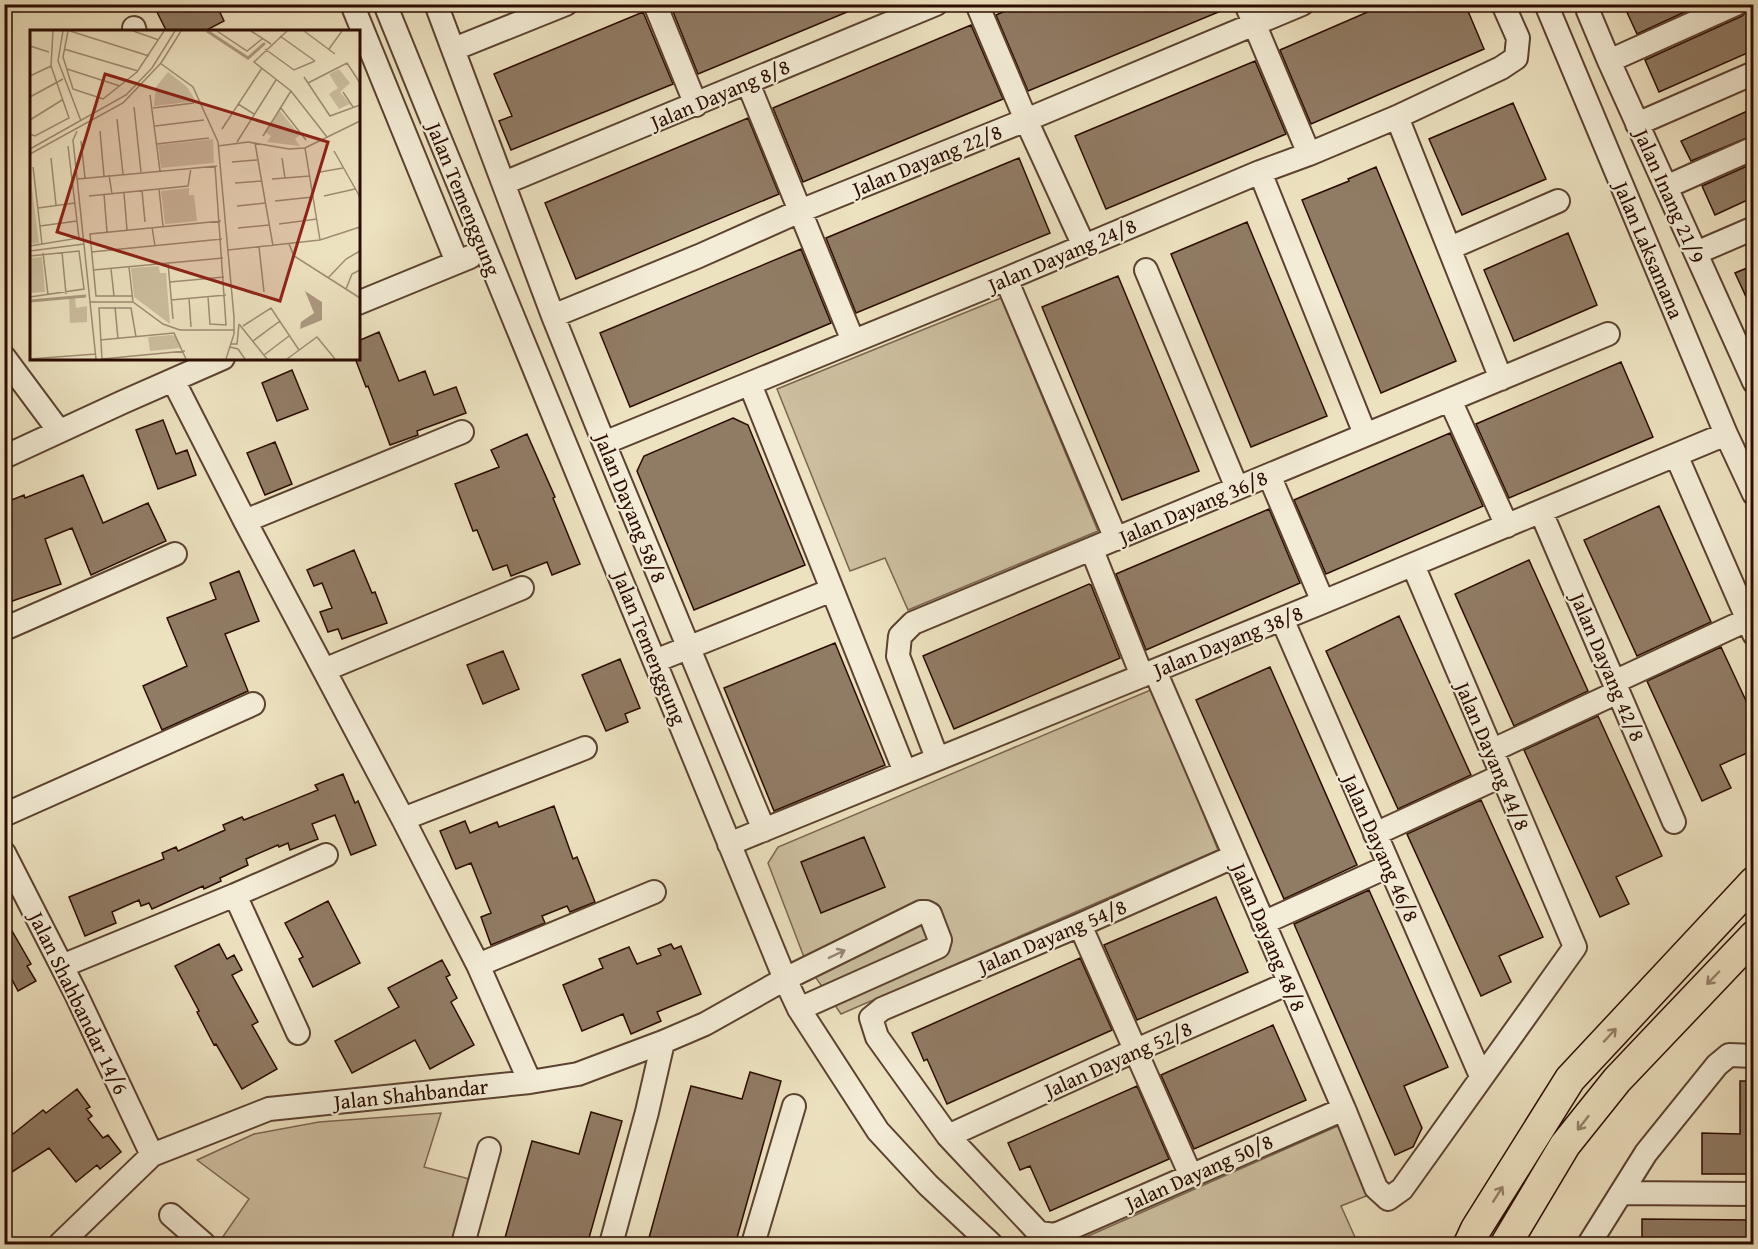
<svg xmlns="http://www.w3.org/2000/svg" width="1758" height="1249" font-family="'Gentium Book Plus',serif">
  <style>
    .green { fill: #ccbe9f; stroke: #7c6550; stroke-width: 1.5 }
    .building { fill: #907b64; stroke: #2b0c00; stroke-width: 1.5 }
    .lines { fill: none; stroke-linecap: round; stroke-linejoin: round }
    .minor-casing { stroke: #5c4230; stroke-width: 26 }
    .major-casing { stroke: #2b0c00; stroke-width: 33 }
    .minor { stroke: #f3ecd6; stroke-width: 22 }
    .major { stroke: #ede2c0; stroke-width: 30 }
    .oneway { stroke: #998776 }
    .oneway2 { stroke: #96826a }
    .labels { text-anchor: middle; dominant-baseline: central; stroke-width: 4.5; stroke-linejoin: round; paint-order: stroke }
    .street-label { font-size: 21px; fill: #2b0c00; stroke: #f3ecd6 }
    .inset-river { fill: none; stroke: #ab997f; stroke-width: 3 }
    .inset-road { fill: none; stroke: #9f8c73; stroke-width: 1.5 }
    .view { fill: #8f2418; fill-opacity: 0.15; stroke: #8f2418; stroke-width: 3 }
    .inset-edge { fill: none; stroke: #2b0c00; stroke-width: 3 }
  </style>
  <rect width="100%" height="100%" fill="#ede2c0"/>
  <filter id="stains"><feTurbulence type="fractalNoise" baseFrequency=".00333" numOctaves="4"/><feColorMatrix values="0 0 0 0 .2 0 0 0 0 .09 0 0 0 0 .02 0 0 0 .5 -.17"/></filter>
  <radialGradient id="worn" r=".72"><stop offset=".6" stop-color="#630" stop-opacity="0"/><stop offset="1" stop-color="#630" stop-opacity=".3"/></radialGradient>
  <path class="green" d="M1001 298 1098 531 908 610 885 558 850 571 777 389Z
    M1153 689 1218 850 841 1014 807 965 768 863 778 847Z
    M441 1113 424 1167 477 1181 460 1244H232L222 1238 249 1199 197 1160 254 1134 319 1122Z
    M1340 1125 1371 1194 1341 1206 1358 1244H1070Z"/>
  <path class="building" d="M167 4H216L224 21 203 32H167L156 10Z
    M670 4H864V5L698 74Z
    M1022 4H1233V6L1028 91 996 15Z
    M1386 4H1465L1484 49 1311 124 1280 50Z
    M1634 4H1702L1637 34 1625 8Z
    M1749 4H1754V50L1659 92 1645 60 1742 16 1747 11Z
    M643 12 673 84 511 150 499 121 512 116 494 74Z
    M971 25 1003 99 803 182 773 108Z
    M1255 61 1286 134 1106 209 1075 136Z
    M1513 103 1546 179 1462 215 1429 139Z
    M1754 108V135L1691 161 1681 141Z
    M748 118 779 194 576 279 545 203Z
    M1019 158 1050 233 856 313 826 238Z
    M1754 163V197L1715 215 1702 186Z
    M1376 167 1456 361 1381 393 1302 200 1349 181 1348 179Z
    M1247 222 1327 416 1251 447 1171 254Z
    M1568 233 1597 305 1514 341 1484 270Z
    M801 249 831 323 630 407 600 333Z
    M1754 265V314L1735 273Z
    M1118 276 1199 471 1122 500 1042 307Z
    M379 332 399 381 425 371 434 395 456 387 466 413 417 431 418 435 390 445 368 386 366 387 355 358H358V341Z
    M1621 362 1653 437 1509 498 1476 424Z
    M292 370 308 409 277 421 262 383Z
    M733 418 748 425 805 565 694 610 637 471 644 456Z
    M163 420 176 454 187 450 196 475 158 489 136 430Z
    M1450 433 1483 506 1326 574 1294 500Z
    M527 434 555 497 553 498 580 564 552 575 547 562 511 576 507 565 493 570 477 530 473 531 455 484 499 467 491 450Z
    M275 442 292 484 265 495 247 453Z
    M83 475 103 523 148 503 166 541 91 575 72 528 45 539 61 584 4 604V503L24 495 25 498Z
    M1659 506 1711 622 1637 656 1584 540Z
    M1269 509 1300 583 1146 650 1116 574Z
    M354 550 372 593 375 592 387 623 342 639 338 629 328 632 320 612 332 608 322 583 314 586 307 570Z
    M1529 560 1588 691 1514 726 1455 594Z
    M239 571 259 621 225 634 248 691 162 730 143 686 187 666 167 618 216 599 210 583Z
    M1089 584 1091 585 1120 658 954 729 923 656Z
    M1399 616 1471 775 1398 809 1326 651Z
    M835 643 885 765 774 811 724 688Z
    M1721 647 1754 718V750L1720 765 1731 788 1702 801 1647 681Z
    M503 651 519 689 483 704 467 665Z
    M620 659 640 708 625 714 628 722 606 731 582 675Z
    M1270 667 1357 865 1284 899 1196 700Z
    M1598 716 1662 856 1616 877 1629 904 1600 917 1524 750Z
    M343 774 355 803 358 801 376 845 351 855 335 815 312 824 318 839 290 850 288 843 279 847 278 845 246 859 248 865 220 878 221 881 204 889 203 886 152 909 149 903 141 906 139 900 112 912 116 923 85 936 69 897 164 859 162 853 176 847 178 851 225 830 223 825 242 817 244 820 318 790 315 785Z
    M1481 800 1543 937 1499 956 1511 982 1481 996 1407 834Z
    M554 806 573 859 577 857 595 902 570 912 567 906 542 916 545 923 491 945 481 917 491 913 471 863 456 869 440 831 465 821 470 833 497 822 499 827Z
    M864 837 885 887 821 913 801 862Z
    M1369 890 1448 1067 1404 1086 1422 1128 1413 1147 1395 1155 1294 924Z
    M1216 897 1248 972 1137 1020 1104 945Z
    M328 901 360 963 313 987 299 959 303 957 285 923Z
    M4 917 31 964 27 966 36 981 18 991 10 976 4 979Z
    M219 944 227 959 234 955 242 970 232 975 258 1022 252 1025 277 1069 242 1089 216 1044 214 1045 197 1012 199 1011 175 966Z
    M671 944 674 949 681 946 701 994 657 1012 661 1021 631 1034 623 1014 582 1031 563 985 603 968 599 959 629 947 637 964 661 955 658 949Z
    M1080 958 1112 1030 947 1104 927 1059 924 1061 912 1033Z
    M442 960 450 975 446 977 457 998 451 1002 474 1045 430 1069 415 1040 352 1073 335 1041 399 1007 388 988Z
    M1273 1025 1306 1100 1194 1149 1161 1075Z
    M750 1072 781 1081 735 1245H647L691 1086 742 1099Z
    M1740 1081H1754V1174H1702V1133L1740 1134Z
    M1137 1086 1169 1159 1050 1211 1030 1166 1020 1170 1008 1143Z
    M77 1089 90 1107 86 1109 92 1116 88 1119 103 1138 108 1135 121 1152 100 1169 97 1165 76 1182 49 1148 4 1177V1121L13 1134 43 1110 46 1113Z
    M591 1112 622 1121 587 1245H503L532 1141 579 1154Z
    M1642 1219 1754 1220V1245H1642Z"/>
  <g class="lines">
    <defs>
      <path id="minor" d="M352 4 457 262
        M385 4C517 330 652 655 785 979L799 1009 878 1131 928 1185 991 1244
        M436 4 553 316 604 443 764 830
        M655 4 696 105
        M977 4 1026 120 1084 246
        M1246 4 1309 154
        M1546 4 1726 434 1754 494
        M1592 4 1588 11 1609 61 1754 382
        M134 28 135 32
        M454 49 566 4
        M1609 61 1736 4
        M748 83 853 341
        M1397 117 1501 379
        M1637 124 1754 73
        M1260 172 1365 434
        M504 183 936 4
        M1666 187 1754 148
        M1450 248 1558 201
        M1696 253 1754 228
        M1146 270 1237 488
        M1006 279 1116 539
        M358 303 470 257
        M553 316 699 256 800 211 1026 120 1302 4
        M4 357 59 431
        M173 380 245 521 403 819 478 965 530 1082
        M750 384 905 772
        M1450 400 1507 526
        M604 443 1006 279 1260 172 1309 154 1397 117 1501 68 1516 58 1518 38 1503 4
        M1676 455 1754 634
        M4 457 123 402 223 358
        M1269 475 1323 602
        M1541 512 1674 822
        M245 521 462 432
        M1092 550 1142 676
        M1282 619 1481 1076
        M4 629 175 554
        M655 661 832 590
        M324 670 522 588
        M1155 671 1344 1109 1376 1188 1388 1199 1402 1189 1575 947 1413 565
        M1614 682 1747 620
        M1491 751 1618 692
        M937 758 898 656 900 636 913 623 1608 334
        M4 815 253 704
        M403 819 585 748
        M1375 834 1501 776
        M729 844 1323 602 1726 434
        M4 853 75 992 152 1155
        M1235 856 1080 925 882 1009 871 1018 877 1037 948 1136 1039 1233 1055 1235 1344 1109
        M235 895 298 1033
        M1263 923 1389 866
        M1080 925 1191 1176
        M478 965 654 892
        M62 966 235 895 326 855
        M948 1136 1134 1051 1289 983
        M1622 1193 1754 1194
        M171 1215 204 1244
        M60 1244 152 1155 269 1109 530 1082 578 1074 663 1042 705 1024 785 979 921 912H926L930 914 940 940 938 947 799 1009
        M463 1244 489 1149
        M611 1244 647 1112 663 1042
        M753 1244 794 1106
        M1589 1244 1646 1153 1717 1065 1729 1055 1754 1056"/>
      <path id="major" d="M1469 1244 1476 1229 1570 1079 1754 882
        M1506 1244 1565 1145 1617 1080 1754 936"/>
    </defs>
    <use href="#minor" class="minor-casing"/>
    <use href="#major" class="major-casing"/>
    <use href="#minor" class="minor"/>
    <use href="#major" class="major"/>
  </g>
  <defs><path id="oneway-shaft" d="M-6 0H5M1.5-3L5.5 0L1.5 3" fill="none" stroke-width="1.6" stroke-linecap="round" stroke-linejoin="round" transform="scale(1.5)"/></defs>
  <use class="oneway" href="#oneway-shaft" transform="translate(837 954) rotate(-26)"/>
  <g class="oneway2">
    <use href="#oneway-shaft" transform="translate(1713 978) rotate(134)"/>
    <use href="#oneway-shaft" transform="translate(1610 1035) rotate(-47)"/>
    <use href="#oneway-shaft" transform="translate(1583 1123) rotate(128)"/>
    <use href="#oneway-shaft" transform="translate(1498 1194) rotate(-58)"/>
  </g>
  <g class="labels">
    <g class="street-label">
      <text transform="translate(720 94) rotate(-23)">Jalan Dayang 8/8</text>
      <text transform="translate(927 160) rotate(-22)">Jalan Dayang 22/8</text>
      <text transform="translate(1670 196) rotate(66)">Jalan Inang 21/9</text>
      <text transform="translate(464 199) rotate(68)">Jalan Temenggung</text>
      <text transform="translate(1649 250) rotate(67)">Jalan Laksamana</text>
      <text transform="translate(1062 255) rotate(-23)">Jalan Dayang 24/8</text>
      <text transform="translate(1193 507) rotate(-23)">Jalan Dayang 36/8</text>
      <text transform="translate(631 508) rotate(68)">Jalan Dayang 58/8</text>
      <text transform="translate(1228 641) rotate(-22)">Jalan Dayang 38/8</text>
      <text transform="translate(650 648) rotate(68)">Jalan Temenggung</text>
      <text transform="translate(1608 667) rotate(67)">Jalan Dayang 42/8</text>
      <text transform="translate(1493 756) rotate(67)">Jalan Dayang 44/8</text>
      <text transform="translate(1381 848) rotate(66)">Jalan Dayang 46/8</text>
      <text transform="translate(1052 936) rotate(-23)">Jalan Dayang 54/8</text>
      <text transform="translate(1269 937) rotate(67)">Jalan Dayang 48/8</text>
      <text transform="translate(79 1003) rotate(64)">Jalan Shahbandar 14/6</text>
      <text transform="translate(1118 1059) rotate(-24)">Jalan Dayang 52/8</text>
      <text transform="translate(411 1094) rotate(-6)">Jalan Shahbandar</text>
      <text transform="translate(1199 1172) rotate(-24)">Jalan Dayang 50/8</text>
    </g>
  </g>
  <g transform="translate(30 30)">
    <rect width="330" height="330" fill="#ede2c0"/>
    <path d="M309 39 320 53 310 62 320 74 309 79 299 64 308 58 299 44ZM138 42 157 57 166 71 124 76 126 57ZM249 80 270 105 265 109 270 116 237 112 241 106 235 102ZM183 109 184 133 131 138 128 115ZM0 143 9 213 0 214ZM159 158V165H164L167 191 135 194 131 161ZM12 227 15 262 0 263V228ZM129 236 130 243H136L140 294 104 267 101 238ZM45 268 46 278 57 276V292L40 293 39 269ZM141 305 146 306 151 318 120 321 118 307Z" fill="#ccbe9f"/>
    <path d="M275 261 292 272V290L270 299 271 292 284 283Z" fill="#ab997f"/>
    <path class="inset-river" d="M177 1 218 28 235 13M0 271 56 266"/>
    <path class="inset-road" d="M33 1 28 31 51 91M38 1 33 27 43 59M40 1 119 26M103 1 129 10M187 1 217 21 232 9M221 1 241 14M257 1 224 32 261 61 297 107M274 1 305 24M250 6 285 31M0 16 19 22M34 19 108 41M235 19 264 40 285 31M299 19 312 1M130 33 163 57 188 112 204 287V304L196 329M37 39 90 56M0 46 21 36M274 47 300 86 330 75M278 53 317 33 330 53M43 59 73 69 107 42 134 1M313 62 323 77M120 65 130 141M0 67 33 49M208 74 224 84M104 77 111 142M250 77 276 110M123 78 164 73M87 89 93 144M0 90 32 70M125 96 174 90M192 99 232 38M47 101 43 110 66 329M70 101 74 146M0 104 5 106 39 88 21 36 23 1M233 106 261 61M51 111 55 148M207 112 246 50M225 113 243 216M127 114 179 108M188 116 218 112 259 119 275 118 330 91M275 118 290 210M0 119 96 65 122 38 145 1M304 121 330 167M0 124 93 73 131 33 151 1M21 128 26 175M252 128 255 148M202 132 227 130M3 137 12 214M290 142 313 138M79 145 82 164M48 149 187 136M242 149 280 146M205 153 231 151M129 159 133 196M112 161 115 192M94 163 97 200M74 164 77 202M59 166 158 156 161 138M294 166 325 159M245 171 283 167M207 176 235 173M8 178 45 173M249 194 287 189M10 196 47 191M122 197 125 216M208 198 239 195M259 214 264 226 330 268M0 216 49 208 38 116M229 217 234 262M198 220 290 210 330 197M0 221 54 214M32 222 36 264M61 222 192 209M13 223 18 265M0 226 49 221 54 259 0 267M138 233 143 289M99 237 103 272M81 239 84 266M63 240 193 228M298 248 316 229 330 221M140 252 194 247M316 259 322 244 330 240M102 266H66L60 204 191 191M178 267 180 294 196 295 185 136M159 268 161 297M141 270 196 265M60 272H103L133 294 150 300H204M85 277 88 309M209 294 237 329M213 296 241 278 269 320M70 310 144 303 156 329M223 311 250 291M201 314H207L209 294M200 317 208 319 215 329M234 325 259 306M0 329 66 324M72 329 69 278H101L106 307M72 329 155 321M257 329 287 307 305 329"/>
    <path class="view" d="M75 44 298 112 250 271 27 202Z"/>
    <rect width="330" height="330" class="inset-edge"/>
  </g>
  <rect width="1758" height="1249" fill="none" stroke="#ede2c0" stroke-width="24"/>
  <rect x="6" y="6" width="1746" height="1237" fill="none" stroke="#2b0c00" stroke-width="3"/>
  <rect x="12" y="12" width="1734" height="1225" fill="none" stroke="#2b0c00" stroke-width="1.5"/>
  <rect width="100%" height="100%" filter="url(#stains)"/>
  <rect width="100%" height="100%" fill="url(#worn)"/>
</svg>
